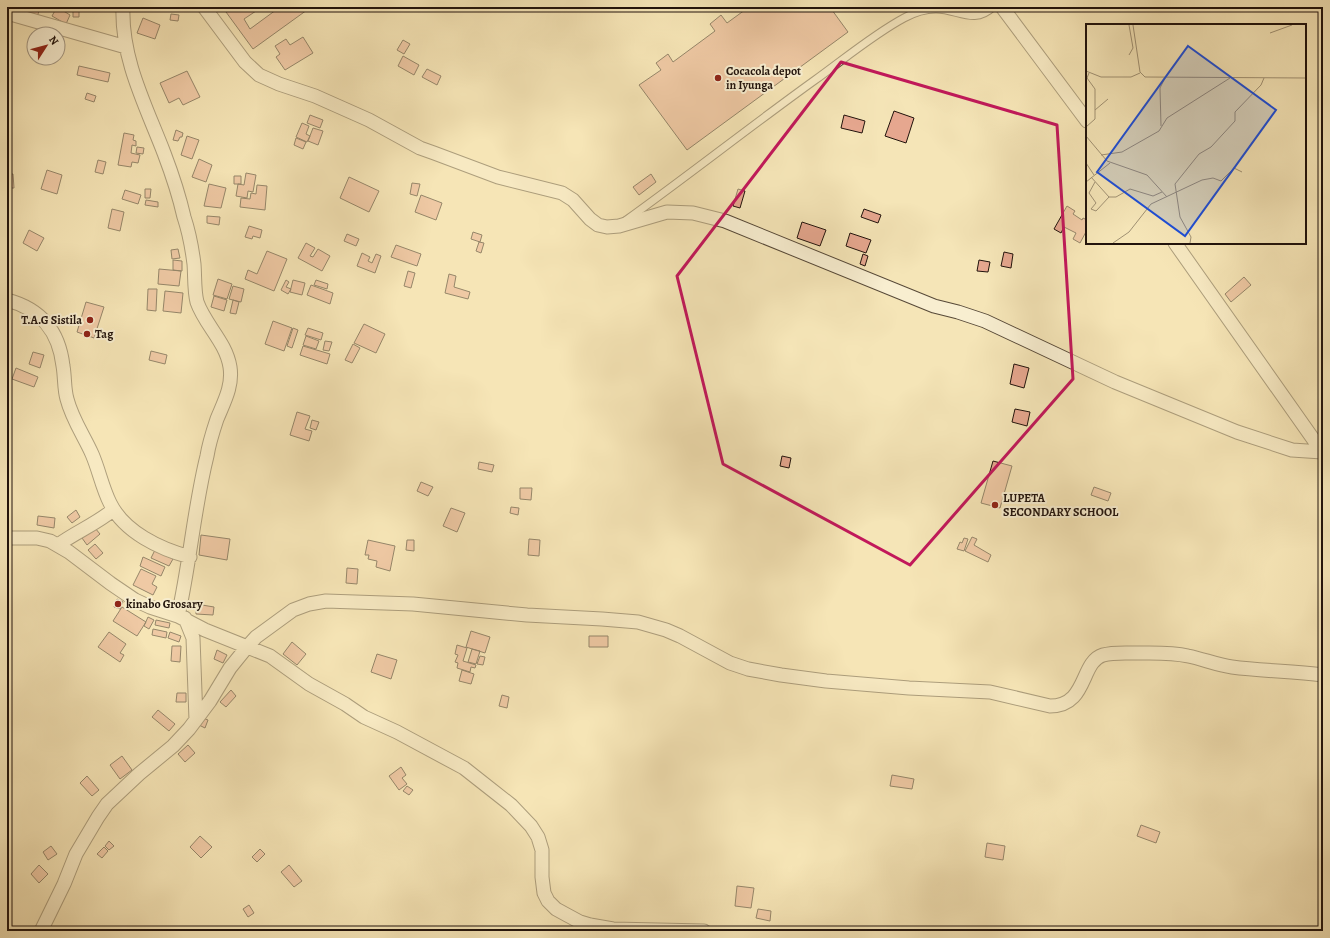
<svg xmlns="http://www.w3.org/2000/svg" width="1330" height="938" font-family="Alegreya,serif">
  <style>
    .building { fill: #e6a78f; stroke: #21130c }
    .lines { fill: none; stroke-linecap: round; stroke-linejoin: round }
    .lane-casing { stroke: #564837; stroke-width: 9 }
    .street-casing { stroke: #564837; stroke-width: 15 }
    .lane { stroke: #f8eed0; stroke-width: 7 }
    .street { stroke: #f8eed0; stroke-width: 13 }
    .marked { fill: none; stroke: #c2185b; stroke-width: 3; stroke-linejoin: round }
    .poi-dot { fill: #8f2418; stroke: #f8eed0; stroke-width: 1.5 }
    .labels { text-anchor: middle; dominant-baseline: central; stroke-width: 4; stroke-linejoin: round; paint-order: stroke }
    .poi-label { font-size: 12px; font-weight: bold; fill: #21130c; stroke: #f8eed0; text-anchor: start }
    .inset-road { fill: none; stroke: #a09173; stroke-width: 1 }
    .view { fill: #1d4ed8; fill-opacity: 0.15; stroke: #1d4ed8; stroke-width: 2 }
    .inset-edge { fill: none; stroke: #21130c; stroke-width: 2 }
  </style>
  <rect width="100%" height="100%" fill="#f5e5b7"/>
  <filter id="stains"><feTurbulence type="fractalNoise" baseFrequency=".005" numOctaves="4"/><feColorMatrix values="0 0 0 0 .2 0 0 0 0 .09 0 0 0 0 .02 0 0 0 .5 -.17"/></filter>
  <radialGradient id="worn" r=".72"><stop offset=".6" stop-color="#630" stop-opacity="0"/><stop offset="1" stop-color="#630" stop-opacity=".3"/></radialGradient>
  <path class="building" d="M14 7H39L40 8 37 17Z
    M57 7 70 15 66 24 52 16Z
    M233 7H262L244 19 250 29 280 7H305L307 10 253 49 226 12Z
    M749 7H836L832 10 848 32 687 150 639 85 661 70 656 63 668 54 673 62 715 31 710 24 721 15 727 23Z
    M73 9 79 10V17H73Z
    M171 14 179 15 178 21 170 20Z
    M143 18 160 25 155 39 137 33Z
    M303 37 313 53 285 70 276 57 280 54 275 46 286 39 290 45Z
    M403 40 410 44 404 54 397 50Z
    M403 56 419 65 414 75 398 66Z
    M79 66 110 73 108 82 77 75Z
    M427 69 441 76 437 85 422 77Z
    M187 71 200 97 183 105 179 98 169 103 160 83Z
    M87 93 96 96 94 102 85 99Z
    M894 111 914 118 906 143 885 136Z
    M310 115 323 120 320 128 307 123Z
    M844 115 865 121 862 133 841 128Z
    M302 123 309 126 306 134 310 136 307 142 296 137Z
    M313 128 323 131 318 145 308 141Z
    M176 130 183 133 182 137H180L178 141 173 140Z
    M124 133 134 135 133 140 136 141V146L132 145 131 153 140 155 138 163 132 162 131 167 118 165Z
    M187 136 199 140 192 159 181 155Z
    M296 138 306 142 303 149 294 145Z
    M137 147 144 148 143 154 136 153Z
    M199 159 212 165 206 182 192 177Z
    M98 160 106 162 103 174 95 172Z
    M47 170 62 175 57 194 41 189Z
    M246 173 256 175 253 192 248 191 247 198 236 196 238 184 244 185Z
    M7 174H13L14 188H7Z
    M651 174 656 182 639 195 633 187Z
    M234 176H241V184H234Z
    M349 177 379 191 369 212 340 198Z
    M412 183 420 184 417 196 410 194Z
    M209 184 226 188 221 208 204 206Z
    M257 185 267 186 265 210 240 207 241 198 250 199 251 193 256 194Z
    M145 189H151L150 198H145Z
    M738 189 745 191 740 208 733 206Z
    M125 190 141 195 138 204 122 199Z
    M421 195 442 203 436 220 415 212Z
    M146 200 158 202V207L145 205Z
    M1067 206 1075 211 1073 214 1082 220 1083 218 1087 220V230L1080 243 1073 239 1076 233 1064 227 1061 233 1054 229Z
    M112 209 124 212 120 231 108 228Z
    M864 209 881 215 878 223 861 217Z
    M207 216 220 217 219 225 207 223Z
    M802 222 826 230 820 246 797 238Z
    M249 226 262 230 260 238 253 236 252 239 245 237Z
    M29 230 44 238 37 251 23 243Z
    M473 232 482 235 480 242 471 239Z
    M850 233 871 240 866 253 846 246Z
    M347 234 359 239 356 246 344 241Z
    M479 242 484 243 481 253 476 251Z
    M306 243 315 248 310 256 313 257 318 249 330 256 322 271 298 258Z
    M396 245 421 254 417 266 391 257Z
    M178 249 180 258 172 259 171 250Z
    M267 251 287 259 274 291 245 279 248 270 257 274Z
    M1004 252 1013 254 1011 268 1001 266Z
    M362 253 370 257 368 261 372 263 376 254 381 256 375 273 357 266Z
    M863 254 868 256 865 266 860 264Z
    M173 260 182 261V271L173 270Z
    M979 260 990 262 988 272 977 271Z
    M159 269 181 271 179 286 158 284Z
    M408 271 415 273 411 288 404 286Z
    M449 274 456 276 454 287 470 292 468 299 445 293Z
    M1244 277 1251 285 1231 302 1225 294Z
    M218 279 232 284 227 299 213 295Z
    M286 280 289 282 286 287 291 289 288 294 281 290Z
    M293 280 305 283 302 295 290 292Z
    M316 280 328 284 327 289 314 285Z
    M311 285 333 293 330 304 307 295Z
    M233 286 244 289 241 302 229 299Z
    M148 289H157L156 311 147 310Z
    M165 291 183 293 181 313 163 311Z
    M214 296 227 300 224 311 211 307Z
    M233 300 239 302 236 314 230 313Z
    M86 302 104 307 94 338 77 332Z
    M273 321 292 328 284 351 265 344Z
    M364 324 385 334 376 353 354 343Z
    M293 328 298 330 292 348 287 346Z
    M308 328 323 333 321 340 305 335Z
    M306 336 319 341 316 349 303 345Z
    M325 341 332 342 329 351 323 350Z
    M353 344 360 348 352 363 345 360Z
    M303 346 330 354 327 364 300 355Z
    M151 351 167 355 165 364 149 360Z
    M33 352 44 355 40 368 29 364Z
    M1014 364 1029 368 1024 388 1010 384Z
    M16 368 38 377 34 387 12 379Z
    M1015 409 1030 412 1027 426 1012 422Z
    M297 412 310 416 305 429 312 431 309 441 290 435Z
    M312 420 319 422 316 430 310 428Z
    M782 456 791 458 789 468 780 466Z
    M993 461 1012 466 1000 508 981 503Z
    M479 462 494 465 492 472 478 469Z
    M421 482 433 487 428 496 417 491Z
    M1094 487 1111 493 1108 501 1091 495Z
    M520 488H532L531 500 520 499Z
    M1031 493 1035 495 1032 503 1027 501Z
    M511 507 519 508 518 515 510 513Z
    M451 508 465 513 457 532 443 526Z
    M76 510 80 517 72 523 67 517Z
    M38 516 55 518 54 528 37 525Z
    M95 528 100 534 87 545 82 538Z
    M201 535 230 539 227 560 199 555Z
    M972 537 977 539 974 545 991 555 988 562 965 551Z
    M964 538 968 539 964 551 957 549 960 542 962 543Z
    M529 539 540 540 539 556 528 555Z
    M368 540 395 546 390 571 376 567 377 561 368 559 369 555H365Z
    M407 540H414V551L406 550Z
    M95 544 103 553 96 559 88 550Z
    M155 550 173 559 169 566 151 558Z
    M143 557 165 567 161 576 140 566Z
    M347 568 358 569 357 584 346 583Z
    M141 569 156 576 152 584 157 587 153 595 133 585Z
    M117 599 123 602 120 609 114 607Z
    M196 604 214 607 213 615 196 614Z
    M122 607 146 622 137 636 113 621Z
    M148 617 154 620 149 629 144 626Z
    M156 620 170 623 169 628 155 625Z
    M153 629 167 632 166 638 152 635Z
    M471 631 490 637 485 653 466 647Z
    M109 632 126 644 120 653 124 655 120 662 98 647Z
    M170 632 181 636 179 642 168 638Z
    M589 636H608V647H589Z
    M292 642 306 654 297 665 283 654Z
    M457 645 467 648 463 661 476 665 475 668 471 667 470 672 457 668 458 663 455 662 458 655 455 654Z
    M172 646H181L180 662 171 661Z
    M472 649 480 651 476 664 468 662Z
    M217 650 227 655 223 663 214 659Z
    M377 654 397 660 391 679 371 672Z
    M480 656 485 657 483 665 477 664Z
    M462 670 474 674 471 684 459 681Z
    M231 690 236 696 226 707 220 702Z
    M177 693H186V702H176Z
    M502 695 509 697 507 708 499 706Z
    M158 710 175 724 169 731 152 717Z
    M203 718 208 720 205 728 199 725Z
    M188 745 195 753 185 762 178 754Z
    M122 756 132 770 120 779 110 765Z
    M401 767 406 775 402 778 407 784 399 790 389 776Z
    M892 775 914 779 912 789 890 786Z
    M87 776 99 790 92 796 80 783Z
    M407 786 413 790 409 795 403 791Z
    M1141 825 1160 832 1156 843 1137 836Z
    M200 836 212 847 201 858 190 847Z
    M109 841 114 846 109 850 105 846Z
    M987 843 1005 846 1003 860 985 857Z
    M51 846 57 854 48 860 43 852Z
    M104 847 108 851 102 858 97 854Z
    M260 849 265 854 257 862 252 857Z
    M39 865 48 874 39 883 31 874Z
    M289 865 302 881 294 887 281 872Z
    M737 886 754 888 751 908 735 906Z
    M249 905 254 913 248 917 243 909Z
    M758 909 771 911 770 921 756 918Z"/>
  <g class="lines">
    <defs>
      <path id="lane" d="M625 221C689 175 751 126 815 80 843 60 874 34 904 18 913 13 925 9 936 9 958 9 974 25 993 7"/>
      <path id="street" d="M123 7C121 59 146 106 164 153 172 174 179 195 184 217 189 232 192 248 194 264 195 276 194 290 197 302 205 325 226 342 230 367 233 386 224 402 217 419 213 431 209 443 207 456 194 508 190 563 178 616
        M204 7 245 62 259 75 279 84 315 96 369 120 420 148 434 153 498 177 562 193 573 200 590 219 598 225 607 227 619 226 667 212 693 213 725 221 934 306 958 312 985 321 1115 382 1237 432 1292 450 1322 452
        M1002 7 1087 121
        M7 13 126 47
        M1175 243 1323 453
        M7 300C41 309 59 331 63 366 65 377 64 389 67 399 72 419 84 436 92 454 99 470 102 487 110 503 124 532 160 549 190 557
        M7 538H37L50 541 69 552 110 583 135 600 150 607 178 616 205 630 270 656 309 684 345 704 364 717 397 732 464 768 511 805 531 826 538 837 542 850V877L544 893 548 901 556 909 567 915 580 922 590 925 613 929 704 931
        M58 545C76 532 96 524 113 510
        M185 618 193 638 196 720
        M41 931 64 884 76 854 98 817 107 804 139 774 173 746 189 729 210 701 230 668 247 647 256 637 293 610 309 604 326 601 413 604 527 615 602 619 638 622 666 630 680 636 730 663 748 669 781 675 826 681 909 688 990 692 1050 706C1088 706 1080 662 1103 655 1113 652 1126 653 1136 653 1154 653 1171 652 1188 656 1203 659 1217 665 1232 667 1262 671 1293 671 1323 675"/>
    </defs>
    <use href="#lane" class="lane-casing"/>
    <use href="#street" class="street-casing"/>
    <use href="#lane" class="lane"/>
    <use href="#street" class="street"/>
  </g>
  <path d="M0 0H1330V938H0ZM841 62 1057 125 1073 379 910 565 723 464 677 276Z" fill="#f5e5b7" fill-opacity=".55" fill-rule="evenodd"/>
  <path class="marked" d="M841 62 1057 125 1073 379 910 565 723 464 677 276Z"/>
  <g class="poi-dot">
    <circle cx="718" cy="78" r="4"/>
    <circle cx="90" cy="320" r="4"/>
    <circle cx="87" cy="334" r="4"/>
    <circle cx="995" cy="505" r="4"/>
    <circle cx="118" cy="604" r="4"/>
  </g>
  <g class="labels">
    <g class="poi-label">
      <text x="726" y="71">Cocacola depot<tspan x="726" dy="14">in Iyunga</tspan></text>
      <text x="82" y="320" text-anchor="end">T.A.G Sistila</text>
      <text x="95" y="334">Tag</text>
      <text x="1003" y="498">LUPETA<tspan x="1003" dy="14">SECONDARY SCHOOL</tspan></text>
      <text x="126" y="604">kinabo Grosary</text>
    </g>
  </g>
  <g transform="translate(1086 24)">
    <rect width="220" height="220" fill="#f5e5b7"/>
    <path class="inset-road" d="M47 1 54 48 59 53 220 54M184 9 206 1M43 31 47 24 43 1M0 47 15 53H45L54 49M9 86 22 75M75 102 74 64 79 54M0 103 9 95V65L1 54 3 49M0 112 21 137 61 151 81 173M15 131 36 128 73 107 81 94 144 54M0 139 8 151M5 153 23 173H30L44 165 67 172 76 168M0 158 24 139M9 158 3 169 10 179 5 185 10 187 23 173M27 219 43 208 65 180 116 156 127 154 135 157 148 144 156 148M104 219 105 213 94 193 89 160 113 130 125 123 149 97V88L175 61 178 54"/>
    <path class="view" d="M102 22 190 86 99 212 11 148Z"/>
    <rect width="220" height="220" class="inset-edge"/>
  </g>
  <rect width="1330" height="938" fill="none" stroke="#f5e5b7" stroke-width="24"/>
  <rect x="8" y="8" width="1314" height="922" fill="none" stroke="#21130c" stroke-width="2"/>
  <rect x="12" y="12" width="1306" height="914" fill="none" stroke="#21130c"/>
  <g transform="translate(46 46) rotate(54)"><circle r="19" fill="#f8eed0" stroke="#a29682"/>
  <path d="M0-3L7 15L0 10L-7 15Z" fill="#8f2418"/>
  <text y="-6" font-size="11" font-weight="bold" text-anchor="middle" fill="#21130c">N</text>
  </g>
  <rect width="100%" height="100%" filter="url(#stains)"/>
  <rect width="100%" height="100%" fill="url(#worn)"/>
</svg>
